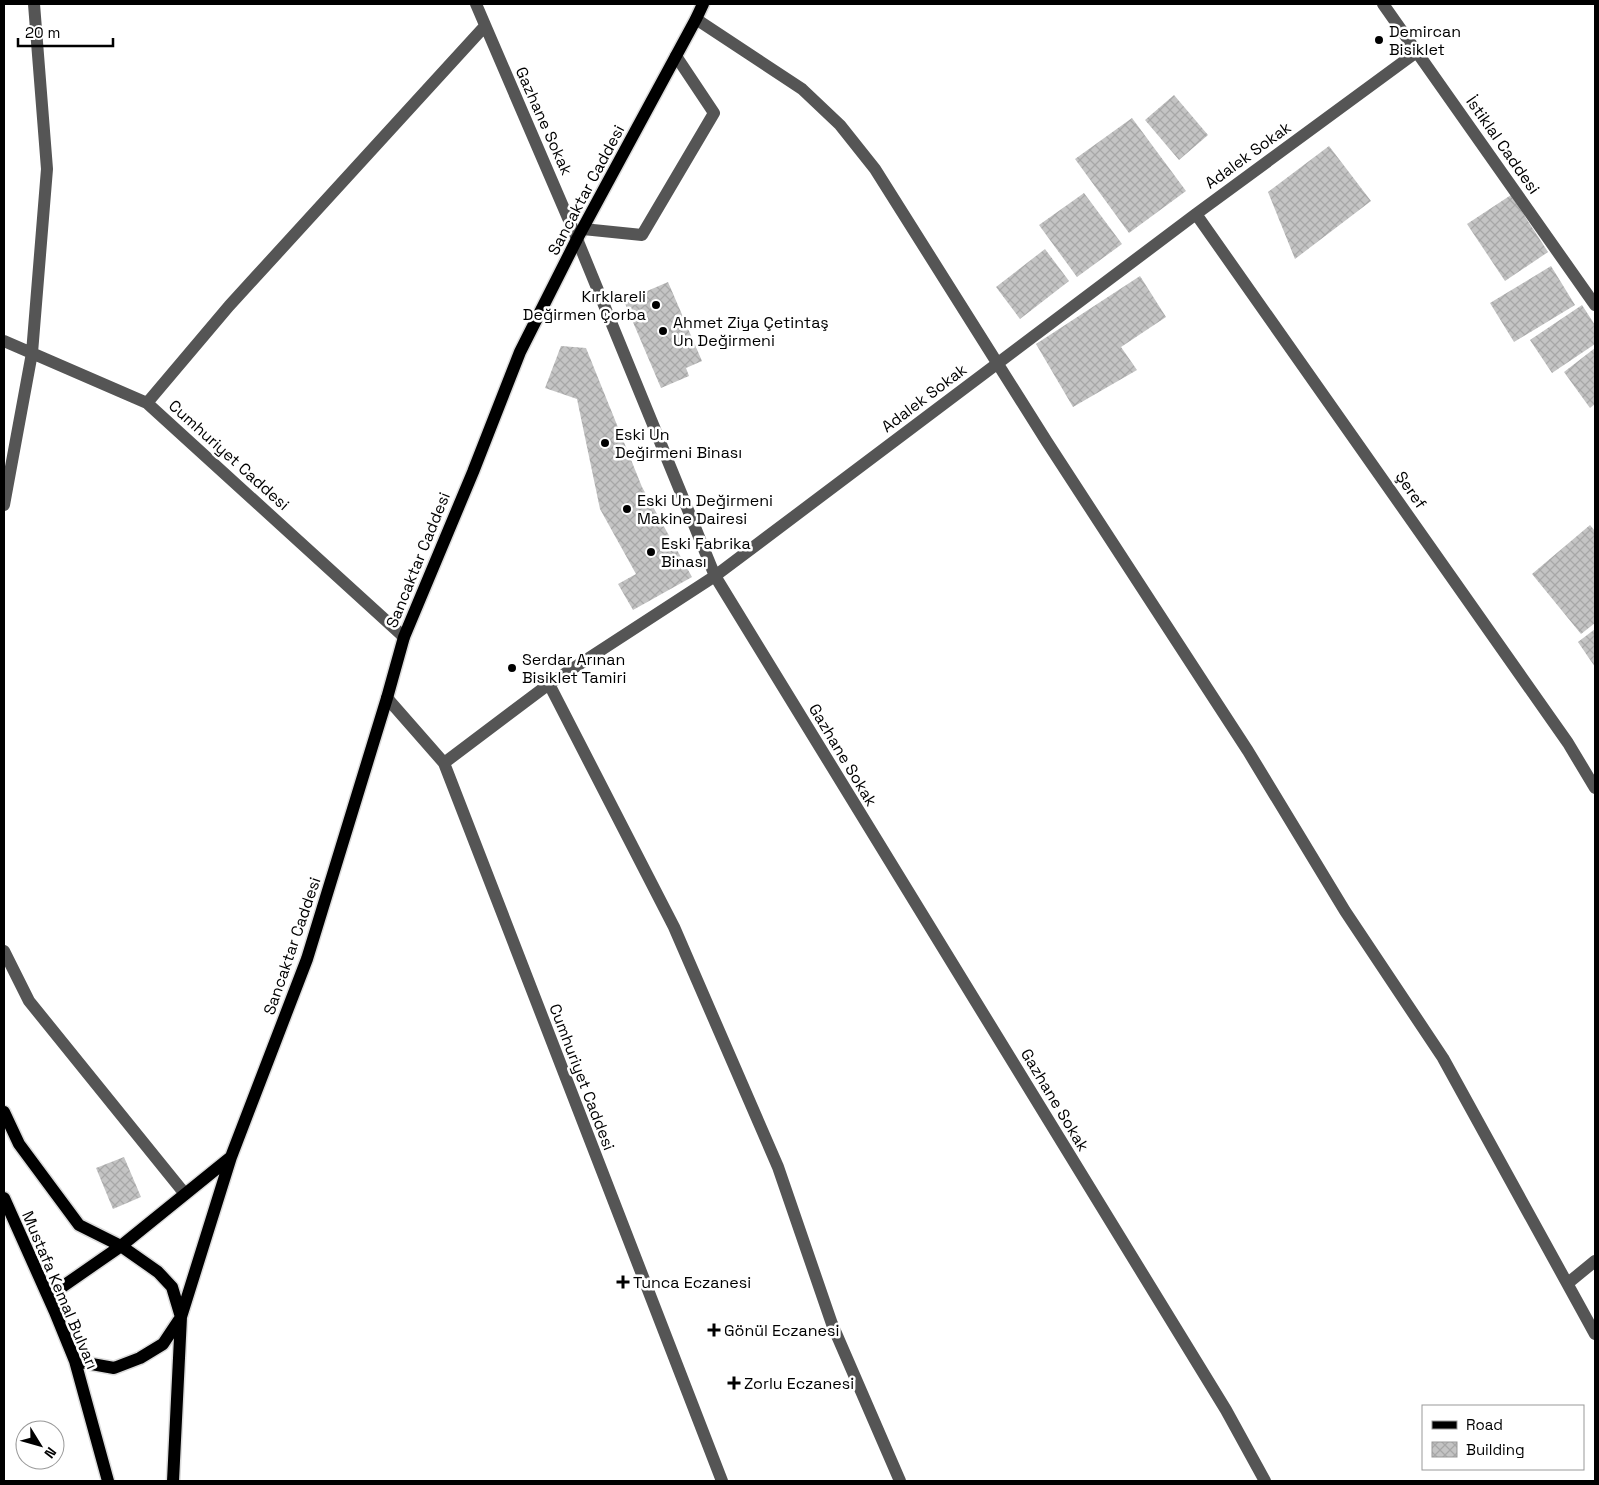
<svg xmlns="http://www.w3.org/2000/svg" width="1599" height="1485" font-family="'Space Grotesk',sans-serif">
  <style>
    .building { fill: url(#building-cross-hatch) }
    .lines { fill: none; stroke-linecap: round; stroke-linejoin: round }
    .major-casing { stroke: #dbdbdb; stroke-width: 15 }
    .minor { stroke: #555; stroke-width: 12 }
    .major { stroke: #000; stroke-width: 12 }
    .poi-dot { fill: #000; stroke: #fff; stroke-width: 2 }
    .labels { text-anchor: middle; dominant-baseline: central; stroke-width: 5; stroke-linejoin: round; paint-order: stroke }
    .poi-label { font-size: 16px; fill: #000; stroke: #fff; text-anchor: start }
    .street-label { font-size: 16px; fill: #000; stroke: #fff }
  </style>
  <defs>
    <pattern id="building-cross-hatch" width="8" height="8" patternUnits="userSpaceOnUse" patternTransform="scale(1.25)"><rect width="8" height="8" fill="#c4c4c4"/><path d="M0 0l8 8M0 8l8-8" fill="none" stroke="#a7a7a7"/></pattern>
  </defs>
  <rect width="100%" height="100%" fill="#fff"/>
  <path class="building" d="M1174 95 1208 135 1179 160 1145 120Z
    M1132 118 1186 191 1129 233 1075 159Z
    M1329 146 1371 201 1295 259 1268 192Z
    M1084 193 1122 244 1077 277 1039 225Z
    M1511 195 1548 252 1505 281 1467 224Z
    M1045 249 1069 281 1020 319 996 287Z
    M1551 266 1575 305 1514 342 1490 303Z
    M1140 276 1166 317 1121 347 1137 370 1073 407 1036 344Z
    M668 282 702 361 686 368 689 376 661 388 624 301Z
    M1582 305 1595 325V344L1552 373 1530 340Z
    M561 346 586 348 642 487 692 577 633 610 618 584 636 574 600 509 577 399 545 388Z
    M1595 348V404L1590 408 1564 372Z
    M1590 525 1595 531V623L1581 634 1532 574Z
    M1595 629V667L1578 642Z
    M124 1157 141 1197 113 1209 96 1168Z"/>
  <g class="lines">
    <defs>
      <path id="major" d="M4 1112 19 1144 79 1225 121 1246 158 1272 172 1287 181 1317 173 1481
        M4 1198 55 1312 75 1361 108 1481
        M55 1312 59 1289 121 1246 231 1157
        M75 1361 114 1368 140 1358 163 1344 181 1317 231 1157 307 959 387 698 404 637 473 472 520 352 577 239 696 19 703 4"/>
    </defs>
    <use href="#major" class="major-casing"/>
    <path class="minor" d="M476 4 577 239 715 576 1226 1410 1265 1481
      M1383 4 1595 305
      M696 19 802 89 840 125 875 169 1047 442 1248 751 1345 911 1443 1058 1595 1334
      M1196 214 1568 743 1595 788
      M583 229 642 235 714 113 676 56
      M4 341 147 403 404 637
      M147 403 229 306 485 26
      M4 505 32 353 47 169 34 4
      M549 684 674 927 778 1167 832 1324 900 1481
      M387 698 444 763 722 1481
      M444 763 549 684 715 576 1196 214 1418 51
      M4 951 29 1001 185 1194
      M1568 1283 1595 1261"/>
    <use href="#major" class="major"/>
  </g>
  <g class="poi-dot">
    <circle cx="1379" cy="40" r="5"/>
    <circle cx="656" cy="305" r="5"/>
    <circle cx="663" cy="331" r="5"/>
    <circle cx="605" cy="443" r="5"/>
    <circle cx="627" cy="509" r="5"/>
    <circle cx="651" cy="552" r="5"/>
    <circle cx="512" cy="668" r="5"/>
    <path d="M620.5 1274.5h5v5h5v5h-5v5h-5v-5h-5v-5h5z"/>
    <path d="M711.5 1322.5h5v5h5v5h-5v5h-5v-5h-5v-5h5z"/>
    <path d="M731.5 1375.5h5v5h5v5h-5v5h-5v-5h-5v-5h5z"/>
  </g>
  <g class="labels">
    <g class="poi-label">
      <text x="1389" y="31">Demircan<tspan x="1389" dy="18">Bisiklet</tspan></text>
      <text x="646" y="296" text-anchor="end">Kırklareli<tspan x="646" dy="18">Değirmen Çorba</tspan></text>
      <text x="673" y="322">Ahmet Ziya Çetintaş<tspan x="673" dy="18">Un Değirmeni</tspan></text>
      <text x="615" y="434">Eski Un<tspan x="615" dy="18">Değirmeni Binası</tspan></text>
      <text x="637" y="500">Eski Un Değirmeni<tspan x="637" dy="18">Makine Dairesi</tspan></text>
      <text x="661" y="543">Eski Fabrika<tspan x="661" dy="18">Binası</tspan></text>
      <text x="522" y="659">Serdar Arınan<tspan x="522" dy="18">Bisiklet Tamiri</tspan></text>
      <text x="633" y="1282">Tunca Eczanesi</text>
      <text x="724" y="1330">Gönül Eczanesi</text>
      <text x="744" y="1383">Zorlu Eczanesi</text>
    </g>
    <g class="street-label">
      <text transform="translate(544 121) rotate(66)">Gazhane Sokak</text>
      <text transform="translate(1503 145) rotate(55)">İstiklal Caddesi</text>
      <text transform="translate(1248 155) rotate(-36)">Adalek Sokak</text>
      <text transform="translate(586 190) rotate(-62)">Sancaktar Caddesi</text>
      <text transform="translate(924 398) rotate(-37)">Adalek Sokak</text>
      <text transform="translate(229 455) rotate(42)">Cumhuriyet Caddesi</text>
      <text transform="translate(1411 490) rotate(55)">Şeref</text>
      <text transform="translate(418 560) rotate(-68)">Sancaktar Caddesi</text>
      <text transform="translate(843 755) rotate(59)">Gazhane Sokak</text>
      <text transform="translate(292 946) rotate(-71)">Sancaktar Caddesi</text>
      <text transform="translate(582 1077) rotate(69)">Cumhuriyet Caddesi</text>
      <text transform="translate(1055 1100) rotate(59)">Gazhane Sokak</text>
      <text transform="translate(60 1290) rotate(67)">Mustafa Kemal Bulvarı</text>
    </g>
  </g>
  <rect width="1599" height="1485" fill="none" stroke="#000000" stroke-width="10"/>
  <rect x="1422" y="1405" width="162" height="65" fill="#ffffff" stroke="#999999"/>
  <rect x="1432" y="1421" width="25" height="8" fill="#000000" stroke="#999999"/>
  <text x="1466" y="1430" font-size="15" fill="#000000">Road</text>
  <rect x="1432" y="1442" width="25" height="15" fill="url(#building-cross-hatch)" stroke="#999999"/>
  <text x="1466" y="1455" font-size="15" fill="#000000">Building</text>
  <g transform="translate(40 1445) rotate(127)"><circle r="24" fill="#ffffff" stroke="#999999"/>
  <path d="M0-4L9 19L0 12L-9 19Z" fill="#000000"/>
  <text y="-8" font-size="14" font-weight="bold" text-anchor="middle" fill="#000000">N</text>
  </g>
  <path d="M18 38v8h95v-8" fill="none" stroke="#000000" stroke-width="2.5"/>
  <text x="25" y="38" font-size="15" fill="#000000" stroke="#ffffff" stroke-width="4" paint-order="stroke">20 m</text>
</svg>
